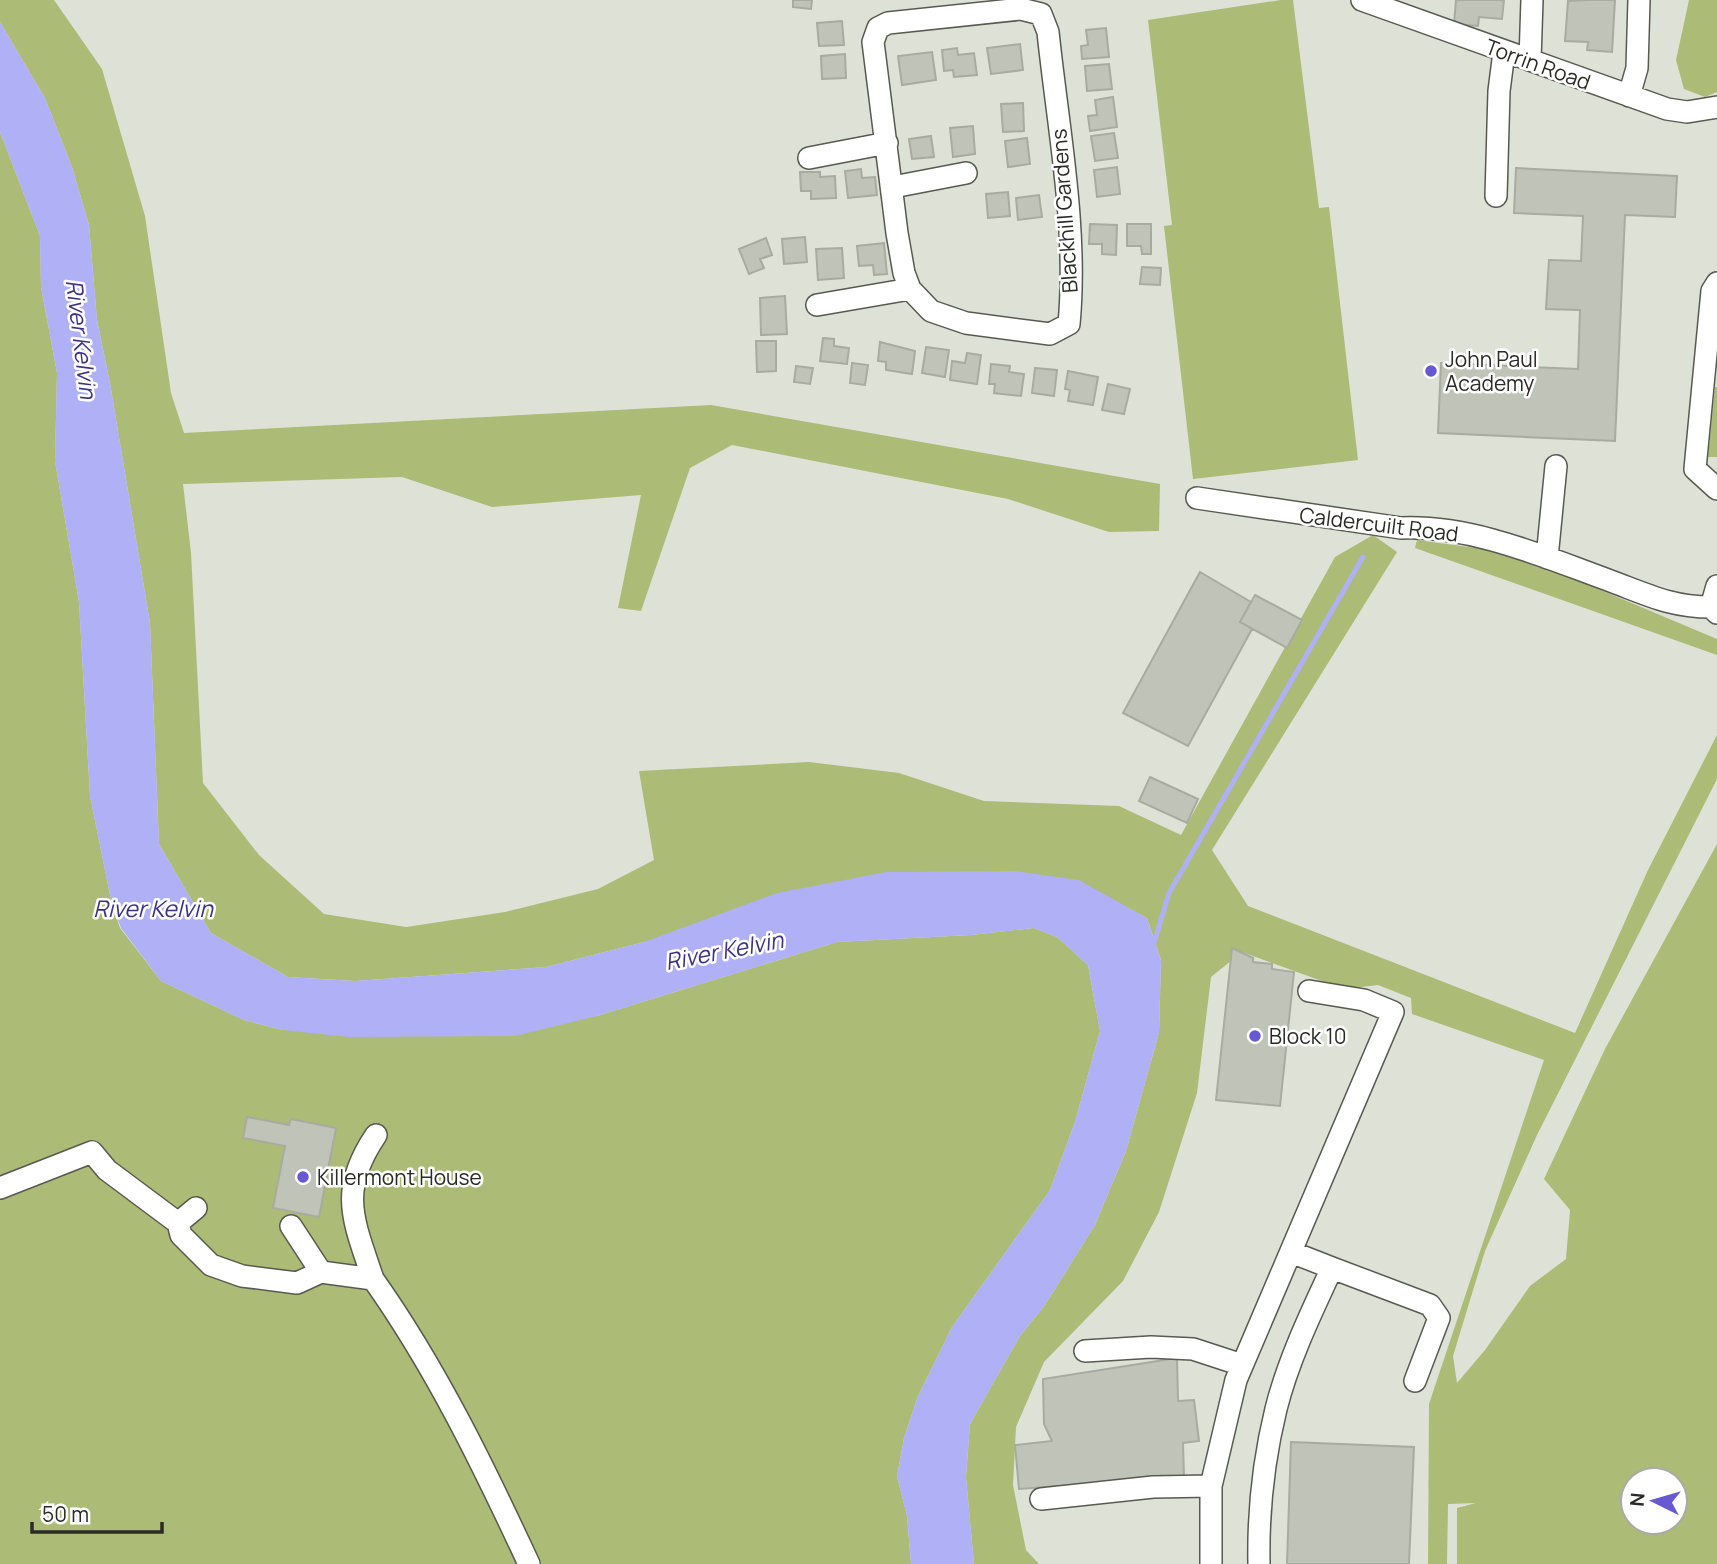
<svg xmlns="http://www.w3.org/2000/svg" width="1717" height="1564" font-family="Manrope,sans-serif">
  <style>
    .green { fill: #acbb75; fill-rule: evenodd }
    .water { fill: #b0b0f6 }
    .lines { fill: none; stroke-linecap: round; stroke-linejoin: round }
    .stream { stroke: #b0b0f6; stroke-width: 5 }
    .building { fill: #c0c3b8; stroke: #a8aba0; stroke-width: 2 }
    .minor-casing { stroke: #585a51; stroke-width: 24 }
    .minor { stroke: #fff; stroke-width: 21 }
    .poi-dot { fill: #6859d2; stroke: #fff; stroke-width: 2.5 }
    .labels { text-anchor: middle; dominant-baseline: central; stroke-width: 5; stroke-linejoin: round; paint-order: stroke }
    .street-label { font-size: 21px; fill: #2a2b27; stroke: #fff }
    .poi-label { font-size: 21px; fill: #2a2b27; stroke: #fff; text-anchor: start }
    .water-label { font-size: 23px; font-style: italic; fill: #3d3383; stroke: #fff }
  </style>
  <rect width="100%" height="100%" fill="#dee1d6"/>
  <path class="green" d="M0 0H54L102 69 145 216 171 393 184 433 711 405 1160 484 1159 531 1109 532 1008 499 732 445 690 468 641 611 618 608 641 495 492 507 402 477 183 484 191 553 203 783 259 855 324 914 406 927 505 912 598 889 654 860 639 771 809 762 899 773 984 801 1119 806 1181 835 1335 557 1373 535 1397 552 1212 850 1248 906 1575 1033 1648 870 1717 735V779L1537 1135 1485 1251 1453 1356 1457 1383 1485 1350 1530 1286 1566 1259 1570 1210 1544 1179 1605 1049 1717 844V1564H1457V1508L1476 1503 1448 1504 1447 1564H1428L1429 1404 1544 1060 1412 1014 1411 998 1378 985 1344 989 1242 952 1211 977 1197 1093 1159 1212 1123 1281 1044 1362 1016 1427 1013 1485 1026 1550 1039 1564H974L966 1477 970 1424 1020 1336 1045 1305 1095 1225 1126 1151 1159 1033 1161 960 1147 918 1118 903 644 942 546 967 355 981 288 977 211 933 159 844 150 623 110 383 97 320 89 225 72 167 45 98 0 22ZM1633 1480H1675V1522H1633Z
    M1281 0H1293L1319 208 1329 207 1358 460 1193 479 1164 226 1172 225 1148 20Z
    M1689 0H1717V92L1705 97 1684 89 1676 60Z
    M0 132 40 236 41 287 57 373 55 461 79 602 90 796 111 900 120 928 161 981 244 1020 282 1030 597 1016 837 942 971 935 1034 928 1057 937 1088 965 1100 1031 1075 1122 1050 1190 952 1327 918 1396 904 1438 897 1476 907 1516 911 1564H0Z
    M1715 387H1717V457H1708Z
    M1417 540 1513 553 1717 639V655L1415 548Z"/>
  <path class="water" d="M0 22 45 98 72 167 89 225 97 320 110 383 150 623 159 844 211 933 288 977 355 981 546 967 644 942 777 893 886 872 1015 871 1079 880 1147 918 1161 960 1159 1033 1126 1151 1095 1225 1045 1305 1020 1336 970 1424 966 1477 974 1564H911L907 1516 897 1476 904 1438 918 1396 952 1327 1050 1190 1075 1122 1100 1031 1088 965 1057 937 1034 928 971 935 837 942 597 1016 515 1036 349 1037 282 1030 244 1020 161 981 121 928 111 900 90 796 79 602 55 461 57 373 41 287 40 236 0 132Z"/>
  <g class="lines">
    <path class="stream" d="M1153 947 1169 893 1363 557"/>
  </g>
  <path class="building" d="M793 0H812L811 9 793 7Z
    M1456 0H1504L1502 19 1479 17 1478 26 1454 24Z
    M1588 0H1615L1612 52 1587 50 1588 42 1565 41 1568 1Z
    M842 21 844 45 819 46 817 23Z
    M1106 28 1109 57 1082 59 1081 46 1088 45 1086 30Z
    M1020 44 1023 70 991 74 987 48Z
    M957 48 958 55 974 53 977 75 954 77 953 70 944 71 942 50Z
    M932 52 936 80 902 85 898 56Z
    M845 54 846 78 822 79 821 56Z
    M1109 64 1112 89 1087 91 1085 66Z
    M1113 97 1117 127 1090 131 1088 116 1097 115 1095 100Z
    M1023 103 1024 131 1003 132 1001 104Z
    M973 126 975 154 953 157 950 128Z
    M1114 133 1118 158 1095 161 1091 136Z
    M931 136 934 157 912 159 909 139Z
    M1027 138 1030 164 1008 167 1005 141Z
    M1117 167 1120 194 1097 197 1094 170Z
    M1516 168 1677 176 1675 217 1625 215 1615 441 1438 433 1441 363 1578 369 1580 310 1546 309 1549 260 1581 261 1583 216 1514 213Z
    M861 169 862 178 875 177 877 195 848 198 845 171Z
    M800 172H820V177L835 176 836 198 811 199V191H801Z
    M1008 192 1010 216 988 218 986 194Z
    M1039 195 1042 217 1018 220 1016 198Z
    M1090 224 1117 225 1116 255 1102 254V244H1089Z
    M1127 224H1151V254H1142L1141 246H1127Z
    M805 237 807 262 784 264 782 239Z
    M766 238 772 255 760 259 764 268 749 274 739 249Z
    M884 243 887 274 874 275 873 265 859 266 857 246Z
    M842 248 844 278 818 280 816 249Z
    M1142 267 1161 268 1160 285 1140 284Z
    M785 296 787 334 761 335 760 298Z
    M823 338 834 339V346L849 348 847 364 820 361Z
    M756 341H776V371L757 372Z
    M880 342 915 351 912 374 886 370V362L878 361Z
    M926 347 949 350 945 377 922 373Z
    M967 353 981 355 977 384 950 380 952 361 965 363Z
    M852 363 868 365 865 385 850 383Z
    M991 364 1010 366 1009 372 1024 374 1021 396 994 393 995 384H989Z
    M796 366 813 368 810 384 794 382Z
    M1035 368 1057 370 1054 396 1032 393Z
    M1068 371 1098 377 1093 405 1068 401 1070 390 1065 389Z
    M1108 384 1130 389 1124 414 1102 410Z
    M1200 572 1251 602 1240 622 1252 629 1188 746 1123 713Z
    M1255 595 1302 620 1287 648 1240 622Z
    M1150 777 1198 799 1187 823 1139 801Z
    M1232 948 1253 958V962L1272 964V969L1294 972 1280 1106 1216 1100Z
    M247 1117 289 1125 291 1119 336 1128 319 1217 273 1208 285 1146 243 1138Z
    M1177 1358 1178 1401 1194 1400 1199 1441 1183 1443 1184 1477 1019 1489 1015 1445 1052 1441 1044 1424 1043 1379Z
    M1291 1442 1414 1447 1409 1564H1287Z"/>
  <g class="lines">
    <defs>
      <path id="minor" d="M1362 0 1667 109 1687 112 1717 107
        M1021 9 1041 14 1048 32C1058 128 1078 228 1069 324L1050 334 966 323 931 311 910 289 904 273 897 233 873 42 878 28 888 23Z
        M1530 60 1532 0
        M1629 96 1637 68 1639 0
        M809 158 887 143
        M893 187 966 173
        M1496 196 1499 91 1504 52
        M1717 283 1712 291 1695 469 1717 489
        M817 305 910 289
        M1197 498 1401 528C1472 525 1542 556 1608 580 1646 594 1670 607 1711 607L1717 613
        M1547 558 1556 466
        M1711 607 1717 586
        M0 1188 92 1152 107 1170 178 1223
        M196 1208 178 1223 181 1235 211 1265 242 1276 297 1283 321 1272
        M291 1226 321 1272 373 1279C436 1368 483 1465 529 1564
        M1332 1268 1430 1305 1439 1318 1415 1381
        M373 1279C353 1219 338 1191 376 1135
        M1085 1351 1151 1347 1193 1349 1242 1365
        M1041 1499 1153 1487 1211 1486
        M1211 1564V1486L1236 1380 1393 1012 1364 1000 1309 991
        M1259 1564C1258 1513 1264 1458 1276 1409 1288 1361 1311 1313 1332 1268L1291 1252"/>
    </defs>
    <use href="#minor" class="minor-casing"/>
    <use href="#minor" class="minor"/>
  </g>
  <g class="poi-dot">
    <circle cx="1431" cy="371" r="7"/>
    <circle cx="1255" cy="1036" r="7"/>
    <circle cx="303" cy="1177" r="7"/>
  </g>
  <g class="labels">
    <g class="street-label">
      <text transform="translate(1538 64) rotate(20)">Torrin Road</text>
      <text transform="translate(1064 211) rotate(-94)">Blackhill Gardens</text>
      <text transform="translate(1379 524) rotate(7)">Caldercuilt Road</text>
    </g>
    <g class="poi-label">
      <text x="1445" y="359">John Paul<tspan x="1445" dy="24">Academy</tspan></text>
      <text x="1269" y="1036">Block 10</text>
      <text x="317" y="1177">Killermont House</text>
    </g>
    <g class="water-label">
      <text transform="translate(82 339) rotate(83)">River Kelvin</text>
      <text x="153" y="908">River Kelvin</text>
      <text transform="translate(724 950) rotate(-11)">River Kelvin</text>
    </g>
  </g>
  <g transform="translate(1654 1501) rotate(275)"><circle r="33" fill="#ffffff" stroke="#aaaaa9" stroke-width="2"/>
  <path d="M0-5L12 26L0 18L-12 26Z" fill="#6859d2"/>
  <text y="-10" font-size="19" font-weight="bold" text-anchor="middle" fill="#2a2b27">N</text>
  </g>
  <path d="M32 1522v10h130v-10" fill="none" stroke="#2a2b27" stroke-width="3.5"/>
  <text x="42" y="1522" font-size="21" fill="#2a2b27" stroke="#ffffff" stroke-width="5" paint-order="stroke">50 m</text>
</svg>
